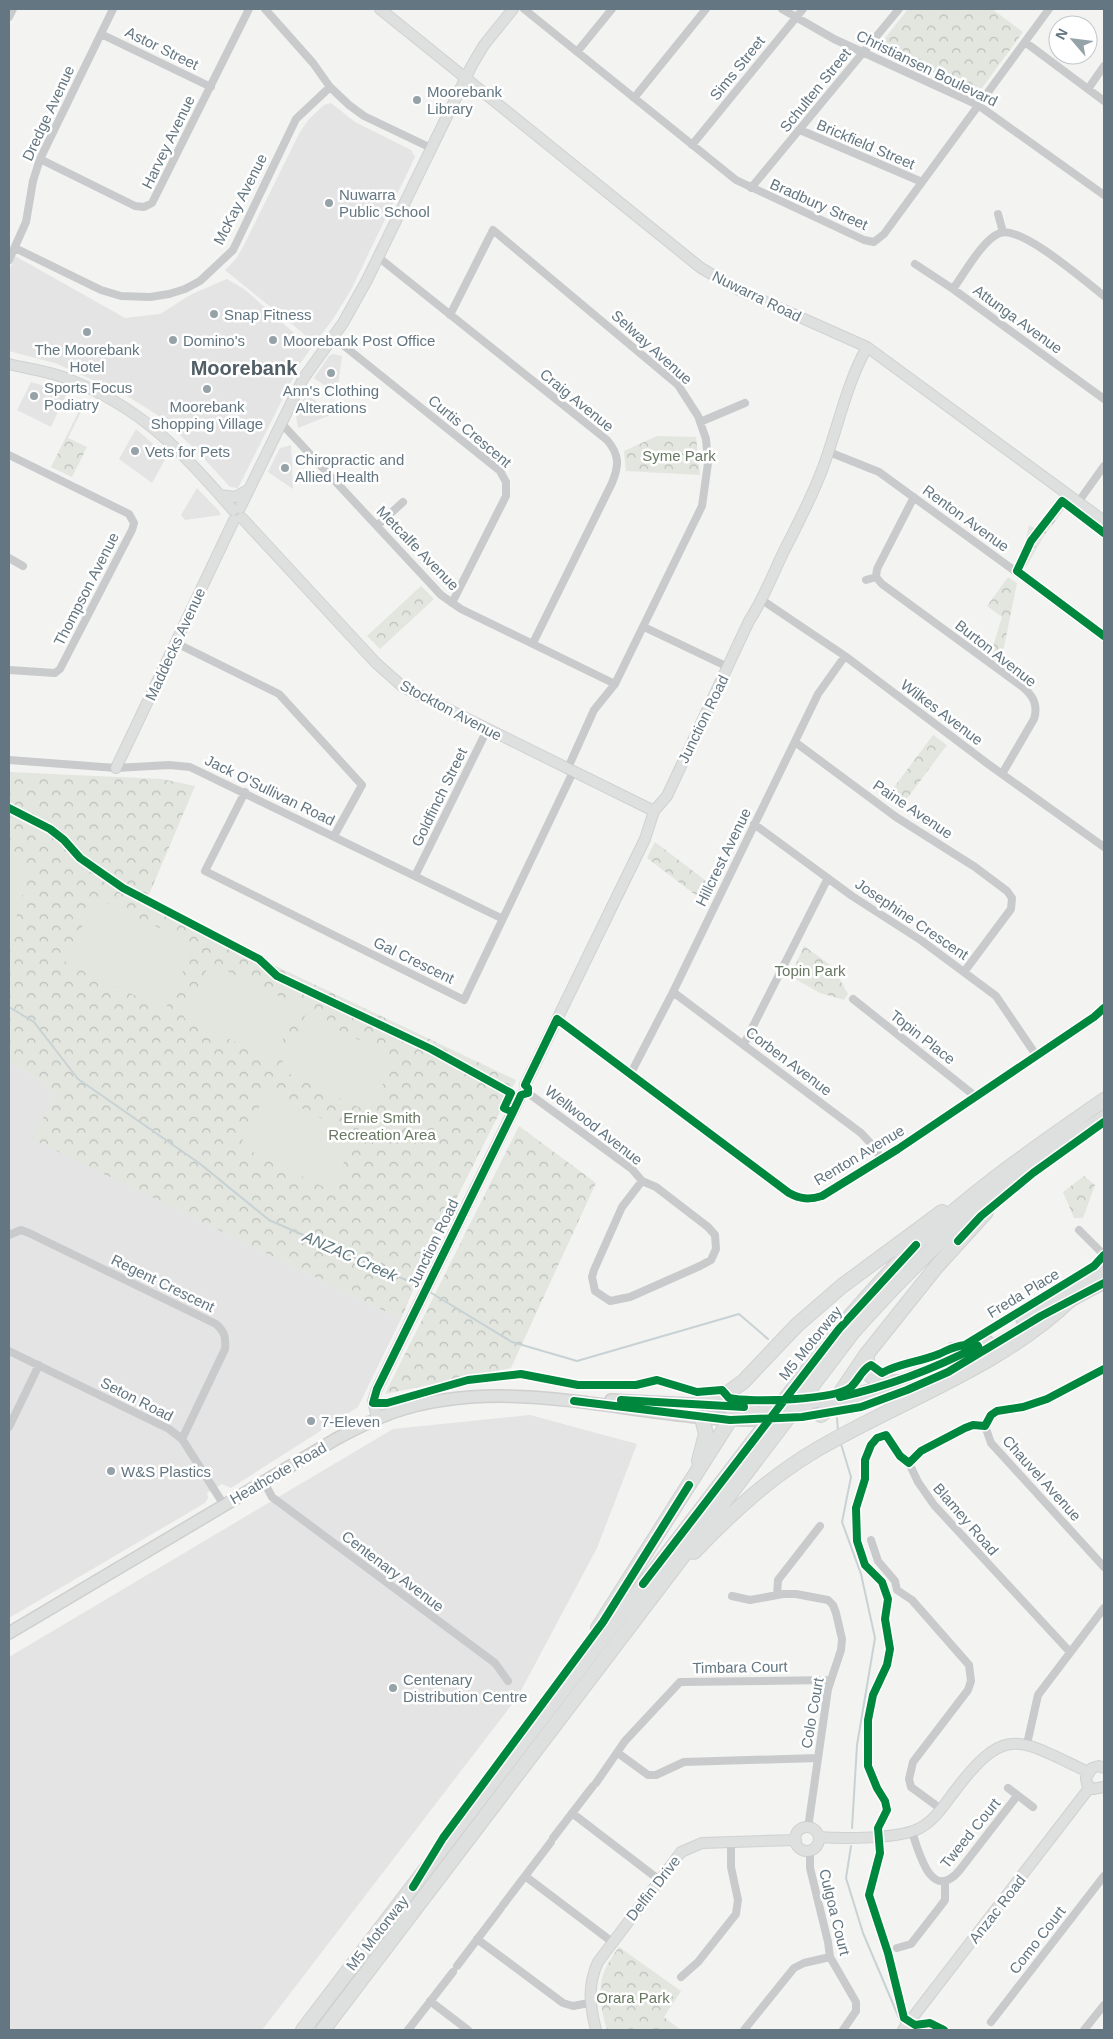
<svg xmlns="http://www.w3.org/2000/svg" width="1113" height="2039" font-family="Arial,sans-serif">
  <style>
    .built { fill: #e3e4e3 }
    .forest { fill: url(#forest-crowns) }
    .pitch { fill: #e2e6df }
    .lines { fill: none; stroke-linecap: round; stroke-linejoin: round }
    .stream { stroke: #c8d2d4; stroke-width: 2 }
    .secondary-casing { stroke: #d0d1d2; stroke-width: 12 }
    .primary-casing { stroke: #cfcfcf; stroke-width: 14 }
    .highway-casing { stroke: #d0d1d1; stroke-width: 16 }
    .street { stroke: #c8cacb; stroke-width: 8 }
    .secondary { stroke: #dedfdf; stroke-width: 10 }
    .primary { stroke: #dedfdf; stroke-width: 11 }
    .highway { stroke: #dedfdf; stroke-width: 14 }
    .primary-bridge-casing { stroke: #cfcfcf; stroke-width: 14; stroke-linecap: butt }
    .highway-bridge-casing { stroke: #d0d1d1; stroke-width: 16; stroke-linecap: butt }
    .primary-bridge { stroke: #dedfdf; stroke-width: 11 }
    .highway-bridge { stroke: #dedfdf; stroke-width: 14 }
    .cycleway-casing { stroke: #fff; stroke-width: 11 }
    .cycleway { stroke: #00873e; stroke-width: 8 }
    .poi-dot { fill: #95a2a8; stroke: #fff; stroke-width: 2 }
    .labels { text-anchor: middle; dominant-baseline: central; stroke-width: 5; stroke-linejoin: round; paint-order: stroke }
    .street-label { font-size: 15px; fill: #637681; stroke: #fff }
    .poi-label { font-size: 15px; fill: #637681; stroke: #fff; text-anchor: start }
    .park-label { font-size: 15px; fill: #687862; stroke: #fff }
    .water-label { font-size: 16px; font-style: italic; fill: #5f787f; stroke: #fff }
    .district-label { font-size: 20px; font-weight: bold; fill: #515e66; stroke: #fff }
  </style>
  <defs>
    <pattern id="forest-crowns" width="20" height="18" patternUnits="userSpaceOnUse" patternTransform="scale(1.25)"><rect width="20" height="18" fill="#e2e6df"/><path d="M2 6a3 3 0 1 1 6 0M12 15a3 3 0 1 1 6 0" fill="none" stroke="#bbbfba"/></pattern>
  </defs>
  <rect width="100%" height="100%" fill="#f3f3f1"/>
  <path class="built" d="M331 103 355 122 411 150 415 157 351 290 333 319 315 343 225 270 236 259 244 245 300 132 309 119 324 105Z
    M15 256 125 318 160 314 192 294 227 279 244 289 311 348 300 364 238 488 230 487 196 450 159 416 124 394 55 363 9 351V271Z
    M333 354 342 356 337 394 314 378 329 356Z
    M31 382 67 393 51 427 17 410Z
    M306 394 333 414 298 428 296 415Z
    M136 429 167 456 152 483 119 459Z
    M291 445 293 489 268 472 280 448Z
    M197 488 219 511 221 515 185 520 181 515Z
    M9 1062 43 1082 56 1094 33 1139 401 1319 358 1407 231 1488 222 1484 207 1493 208 1498 205 1503 9 1618Z
    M530 1415 637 1444 597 1548 517 1698 262 2030H9V1657L393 1429Z"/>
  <path class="forest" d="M908 9H992L1023 32 982 88 973 90 883 49 882 42Z
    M84 401 86 402 68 438 87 447 72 477 51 467Z
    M657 436 696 437 700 475 626 471 624 451Z
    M1059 501 1066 507 1044 536 1026 567 1021 563 1029 525 1037 530Z
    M1008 577 1017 583 1001 662 991 653 1002 617 987 606Z
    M421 586 434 599 380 649 367 636Z
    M933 735 947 745 900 808 886 798Z
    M9 772 162 779 195 786 145 904 516 1080 426 1259 401 1319 32 1139 56 1094 42 1084 54 1062 43 1082 9 1062Z
    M655 842 714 887 706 903 647 858Z
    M804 946 833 967 848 994 844 1000 820 993 790 976Z
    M519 1126 596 1183 511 1368 385 1394Z
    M1084 1176 1095 1185 1083 1218H1074L1063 1192Z
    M619 1947 681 1991 664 2017 681 2030H607C597 1995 596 1977 619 1947Z"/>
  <path class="pitch" d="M9 858 31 864 9 944Z
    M96 898 195 945 165 1010 65 962Z
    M210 963 299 1006 273 1060 184 1018Z
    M306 1014 396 1058 369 1112 279 1069Z
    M267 1091 357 1136 330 1190 240 1146Z"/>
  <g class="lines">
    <path class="stream" d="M9 1007 34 1022 78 1079 199 1163 269 1220 422 1287
      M428 1291 512 1342 577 1361 739 1314 768 1339
      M837 1418 838 1431
      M841 1444 851 1477 842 1522 861 1574 875 1638 857 1745 852 1828
      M851 1846 846 1878 863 1933 902 2025"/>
    <defs>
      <path id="secondary" d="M380 9 701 268 739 290 867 347 1104 521
        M9 364C28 369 49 371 68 379 143 408 181 451 233 510
        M220 495 235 497 248 490
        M240 508 303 379 343 323 367 280 472 65 484 45 513 9
        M242 518 376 663 403 687 654 811
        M116 768 234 520
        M525 1085 645 839 654 811 667 796 749 621C763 600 772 576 783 553 798 523 814 494 825 462 839 423 847 383 867 347
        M377 1418 373 1401 377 1389 521 1095
        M1104 1768 1099 1766 1092 1768 1086 1778 1087 1784 1093 1789 1104 1787
        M795 1839a12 12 0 1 1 24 0a12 12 0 1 1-24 0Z
        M819 1837C841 1839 901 1839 920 1828 935 1820 944 1805 954 1792 1006 1723 1018 1739 1088 1772
        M596 2030C590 2006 587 1986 598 1962L681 1852 702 1843 796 1840
        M903 2030 1090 1787"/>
      <path id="primary" d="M1022 1319 1104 1270
        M899 1393C972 1366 1034 1317 1104 1283
        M611 1400 747 1407
        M813 1402C873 1393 935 1373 987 1341
        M9 1633 336 1439C355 1429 374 1419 394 1412 512 1372 634 1420 753 1420"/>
      <path id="highway" d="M866 1355 870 1375 881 1383 898 1382
        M694 1405 713 1400 726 1394 743 1382 797 1325 842 1286 942 1212
        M827 1407 907 1390
        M821 1415 831 1407 866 1355 937 1266 986 1212
        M699 1461 706 1434 702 1418
        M694 1552C731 1513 769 1478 816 1450 899 1401 1001 1367 1071 1299
        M598 1628 733 1415 745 1409 755 1407
        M303 2030 839 1329C864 1300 889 1271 917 1244 974 1190 1039 1145 1104 1100
        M323 2030 853 1332C890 1290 929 1250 971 1214 1013 1178 1059 1148 1104 1118"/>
    </defs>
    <use href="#secondary" class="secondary-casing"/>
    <use href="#primary" class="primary-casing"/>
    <use href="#highway" class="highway-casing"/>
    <path class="street" d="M265 9 313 63 330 87 349 105 364 116 431 148
      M524 9 736 180 864 240 874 242 884 234 1049 9
      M782 9 834 39 978 105 1104 195
      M9 17 13 9
      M101 34 211 87
      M1025 42 1104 101
      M577 52 612 9
      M1088 89 1104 66
      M634 98 706 9
      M800 130 922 182
      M692 145 803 9
      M40 159 135 206 144 207 152 203 249 9
      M751 188 899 9
      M998 214 1003 232
      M15 248 101 290 121 296 150 297 169 294 185 289 200 281 233 250 296 119 330 87
      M378 257 607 440C620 455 619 466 612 483L533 643
      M9 260 26 222 33 181 40 159 113 9
      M915 264 953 289 1104 399
      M953 289C964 274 983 239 1000 233 1021 225 1086 282 1104 296
      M450 315 493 230 678 385 698 416 706 439 708 463 702 506 615 684 594 710 567 770
      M333 337 500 471 506 482V496L452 603
      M700 422 745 403
      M282 424 441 595 461 609 615 684
      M829 452 879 472 1104 636
      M9 455 129 514 134 523 132 530 60 669 55 673 9 670
      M914 497 877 569 876 577 882 584 1024 688C1034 697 1038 706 1034 719L1002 774
      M1079 501 1104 466
      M377 526 403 502
      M9 558 23 566
      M866 580 876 577
      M762 600 845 656 988 764 1104 847
      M644 627 728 667
      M176 643 279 694 362 785 334 836
      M795 742 896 817 975 867 1007 891 1012 898 1011 909 964 972
      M9 760 116 768 169 765 190 767 501 918
      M245 792 205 871 464 1000 573 772
      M754 824 852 896 922 941 996 996 1036 1055
      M415 876 487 730
      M673 992 861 1133 875 1148 881 1159
      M853 999 975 1096
      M557 1019 789 1193C800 1199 809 1200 822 1196L898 1149 1094 1017 1104 1008
      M744 1044 828 878
      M631 1073 673 992 818 694 845 656
      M528 1093 632 1169 642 1181 656 1187 708 1227 715 1235 716 1249 711 1260 700 1266 630 1297 610 1301 595 1291 592 1277 594 1270 622 1207 642 1181
      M1079 1230 1104 1255
      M9 1235 21 1230 29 1233 216 1324C225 1332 226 1338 225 1349L182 1439
      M952 1346 965 1345 1094 1266 1104 1255
      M9 1351 169 1429 182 1439 224 1505
      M985 1426 973 1425 965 1428 921 1451 909 1463 918 1482 934 1505 1070 1652
      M985 1426 991 1443 1104 1567
      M985 1426 991 1415 997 1411 1023 1407 1047 1399 1104 1369
      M9 1427 39 1365
      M264 1482 272 1497 495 1663 508 1681
      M871 1540 878 1561 895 1581 897 1590 912 1600 969 1665 971 1681 968 1690 913 1762 909 1779 911 1787 941 1809
      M777 1595 778 1580 820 1526
      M732 1596 750 1600 783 1594H796L828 1600 833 1605 836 1613 842 1639 841 1650 828 1689 808 1828
      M1027 1744 1038 1695 1104 1608
      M618 1753 648 1775H656L684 1762 818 1758
      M596 1783 625 1741 680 1682 830 1680
      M1008 1788 1033 1807
      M572 1813 658 1879
      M912 1832C919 1852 931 1903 959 1871L1017 1796
      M553 1838 593 1786
      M810 1851V1868L828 1942 830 1957 856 2002V2011L843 2030
      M525 1876 611 1941
      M503 1905 551 1842
      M477 1939 563 2003 573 2006 589 2003
      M897 1948 911 1944 939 1908 945 1900V1882
      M457 1966 501 1908
      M681 1977 698 1962 736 1914 738 1900 731 1867V1842
      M430 2001 468 2030
      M991 2022 1104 1876
      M408 2030 453 1972
      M744 2030 794 1968 804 1963 830 1957
      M1084 2030 1104 2005"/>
    <use href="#secondary" class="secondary"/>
    <use href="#primary" class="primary"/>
    <use href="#highway" class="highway"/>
    <defs>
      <path id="primary-bridge" d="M765 1406 813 1402"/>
      <path id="highway-bridge" d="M758 1414 806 1411"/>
    </defs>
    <use href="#primary-bridge" class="primary-bridge-casing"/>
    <use href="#highway-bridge" class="highway-bridge-casing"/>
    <use href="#primary-bridge" class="primary-bridge"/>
    <use href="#highway-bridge" class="highway-bridge"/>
    <defs>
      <path id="cycleway" d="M1104 533 1062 501 1031 541 1017 571 1104 636
        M9 808 50 829 64 840 80 858 123 888 259 959 277 976 431 1049 511 1093 504 1108 513 1112
        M1104 1008 1094 1017 898 1149 822 1196C809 1200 800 1199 789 1193L557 1019 525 1085 528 1088V1093L521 1095 513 1112 377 1389 373 1403H387L468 1380 521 1374 578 1385H636L657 1380 697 1392 722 1390 729 1398C750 1403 835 1400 851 1387 859 1380 861 1370 871 1365L882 1373C900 1363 920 1362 939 1354 948 1350 954 1346 965 1345L1094 1266 1104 1255
        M958 1241 981 1216 1033 1173 1104 1122
        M840 1397C889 1386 934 1369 978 1346
        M621 1400 744 1407
        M574 1401 730 1420 802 1417 861 1407 907 1390 948 1372 1041 1316 1104 1283
        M643 1584 839 1329 916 1245
        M413 1887 443 1838 603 1622 689 1485
        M944 2030 930 2023 915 2025 904 2018 888 1953 869 1895 880 1853 878 1828 887 1810 885 1801 877 1788 868 1766V1720L873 1695 887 1665 890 1649 885 1619 888 1599 882 1582 865 1565 857 1541 856 1508 865 1479V1460L871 1445 877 1438 886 1435 900 1456 909 1463 921 1451 965 1428 973 1425 985 1426 991 1415 997 1411 1023 1407 1047 1399 1104 1369"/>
    </defs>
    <use href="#cycleway" class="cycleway-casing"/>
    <use href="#cycleway" class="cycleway"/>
  </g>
  <g class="poi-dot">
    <circle cx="417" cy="100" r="5"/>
    <circle cx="329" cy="203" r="5"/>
    <circle cx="214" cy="314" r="5"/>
    <circle cx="87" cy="332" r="5"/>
    <circle cx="173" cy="340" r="5"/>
    <circle cx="273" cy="340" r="5"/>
    <circle cx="331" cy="373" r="5"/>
    <circle cx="207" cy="389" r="5"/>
    <circle cx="34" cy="396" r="5"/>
    <circle cx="135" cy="451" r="5"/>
    <circle cx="285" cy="468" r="5"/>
    <circle cx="311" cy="1421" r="5"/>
    <circle cx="111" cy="1471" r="5"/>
    <circle cx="393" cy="1688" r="5"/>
  </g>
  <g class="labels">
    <g class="street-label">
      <text transform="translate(162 48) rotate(26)">Astor Street</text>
      <text transform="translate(737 68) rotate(-51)">Sims Street</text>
      <text transform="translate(927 68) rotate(26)">Christiansen Boulevard</text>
      <text transform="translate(815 90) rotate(-51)">Schulten Street</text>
      <text transform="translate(48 113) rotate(-65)">Dredge Avenue</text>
      <text transform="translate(168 142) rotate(-64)">Harvey Avenue</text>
      <text transform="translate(866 144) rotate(23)">Brickfield Street</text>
      <text transform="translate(240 199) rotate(-63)">McKay Avenue</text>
      <text transform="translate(819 204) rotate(24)">Bradbury Street</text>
      <text transform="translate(757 296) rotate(26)">Nuwarra Road</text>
      <text transform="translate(1018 319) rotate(36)">Attunga Avenue</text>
      <text transform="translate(652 347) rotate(42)">Selway Avenue</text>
      <text transform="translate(577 400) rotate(39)">Craig Avenue</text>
      <text transform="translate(470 431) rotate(40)">Curtis Crescent</text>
      <text transform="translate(966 518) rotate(36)">Renton Avenue</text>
      <text transform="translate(418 548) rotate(46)">Metcalfe Avenue</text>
      <text transform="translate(86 589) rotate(-63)">Thompson Avenue</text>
      <text transform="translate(175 644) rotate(-65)">Maddecks Avenue</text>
      <text transform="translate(996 653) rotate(38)">Burton Avenue</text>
      <text transform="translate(451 710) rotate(28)">Stockton Avenue</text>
      <text transform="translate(942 712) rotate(37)">Wilkes Avenue</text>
      <text transform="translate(703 719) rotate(-64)">Junction Road</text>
      <text transform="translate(270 790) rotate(26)">Jack O'Sullivan Road</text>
      <text transform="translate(439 797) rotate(-64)">Goldfinch Street</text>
      <text transform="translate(913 809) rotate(34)">Paine Avenue</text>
      <text transform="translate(723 857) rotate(-64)">Hillcrest Avenue</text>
      <text transform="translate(912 919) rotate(34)">Josephine Crescent</text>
      <text transform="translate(414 960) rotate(26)">Gal Crescent</text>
      <text transform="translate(923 1037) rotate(38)">Topin Place</text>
      <text transform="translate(789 1061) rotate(37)">Corben Avenue</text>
      <text transform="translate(594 1125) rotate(38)">Wellwood Avenue</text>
      <text transform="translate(859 1155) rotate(-31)">Renton Avenue</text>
      <text transform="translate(433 1243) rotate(-64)">Junction Road</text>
      <text transform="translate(163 1283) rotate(26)">Regent Crescent</text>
      <text transform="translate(1023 1293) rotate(-31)">Freda Place</text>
      <text transform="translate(810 1343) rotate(-51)">M5 Motorway</text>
      <text transform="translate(137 1399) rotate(27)">Seton Road</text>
      <text transform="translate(278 1473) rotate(-30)">Heathcote Road</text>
      <text transform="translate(1042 1478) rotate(48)">Chauvel Avenue</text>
      <text transform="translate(966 1519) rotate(49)">Blamey Road</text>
      <text transform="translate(393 1571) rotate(37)">Centenary Avenue</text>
      <text transform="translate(740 1667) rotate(-1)">Timbara Court</text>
      <text transform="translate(812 1713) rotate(-80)">Colo Court</text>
      <text transform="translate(970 1833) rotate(-51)">Tweed Court</text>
      <text transform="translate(653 1888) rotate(-52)">Delfin Drive</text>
      <text transform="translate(997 1909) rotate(-52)">Anzac Road</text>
      <text transform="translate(835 1912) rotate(76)">Culgoa Court</text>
      <text transform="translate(377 1933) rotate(-52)">M5 Motorway</text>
      <text transform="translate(1037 1940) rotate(-52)">Como Court</text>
    </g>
    <g class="poi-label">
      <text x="427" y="91">Moorebank<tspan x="427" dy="17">Library</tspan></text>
      <text x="339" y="194">Nuwarra<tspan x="339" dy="17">Public School</tspan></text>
      <text x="224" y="314">Snap Fitness</text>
      <text x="183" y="340">Domino's</text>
      <text x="283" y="340">Moorebank Post Office</text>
      <text x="87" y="349" text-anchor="middle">The Moorebank<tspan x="87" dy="17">Hotel</tspan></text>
      <text x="44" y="387">Sports Focus<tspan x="44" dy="17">Podiatry</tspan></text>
      <text x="331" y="390" text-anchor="middle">Ann's Clothing<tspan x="331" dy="17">Alterations</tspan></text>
      <text x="207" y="406" text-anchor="middle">Moorebank<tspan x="207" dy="17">Shopping Village</tspan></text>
      <text x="145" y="451">Vets for Pets</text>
      <text x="295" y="459">Chiropractic and<tspan x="295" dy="17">Allied Health</tspan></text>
      <text x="321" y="1421">7-Eleven</text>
      <text x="121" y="1471">W&amp;S Plastics</text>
      <text x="403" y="1679">Centenary<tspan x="403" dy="17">Distribution Centre</tspan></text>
    </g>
    <g class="park-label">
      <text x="679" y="455">Syme Park</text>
      <text x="810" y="970">Topin Park</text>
      <text x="382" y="1117">Ernie Smith<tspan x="382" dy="17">Recreation Area</tspan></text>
      <text x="633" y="1997">Orara Park</text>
    </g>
    <g class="water-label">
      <text transform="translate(350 1256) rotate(24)">ANZAC Creek</text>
    </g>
    <g class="district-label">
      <text x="244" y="368">Moorebank</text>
    </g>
  </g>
  <rect width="1113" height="2039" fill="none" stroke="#637681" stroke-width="20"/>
  <g transform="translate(1073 40) rotate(298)"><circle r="24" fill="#ffffff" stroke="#c1c8cd"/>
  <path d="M0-4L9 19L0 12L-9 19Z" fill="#95a2a8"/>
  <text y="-8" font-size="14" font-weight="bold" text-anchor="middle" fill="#637681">N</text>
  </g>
</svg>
